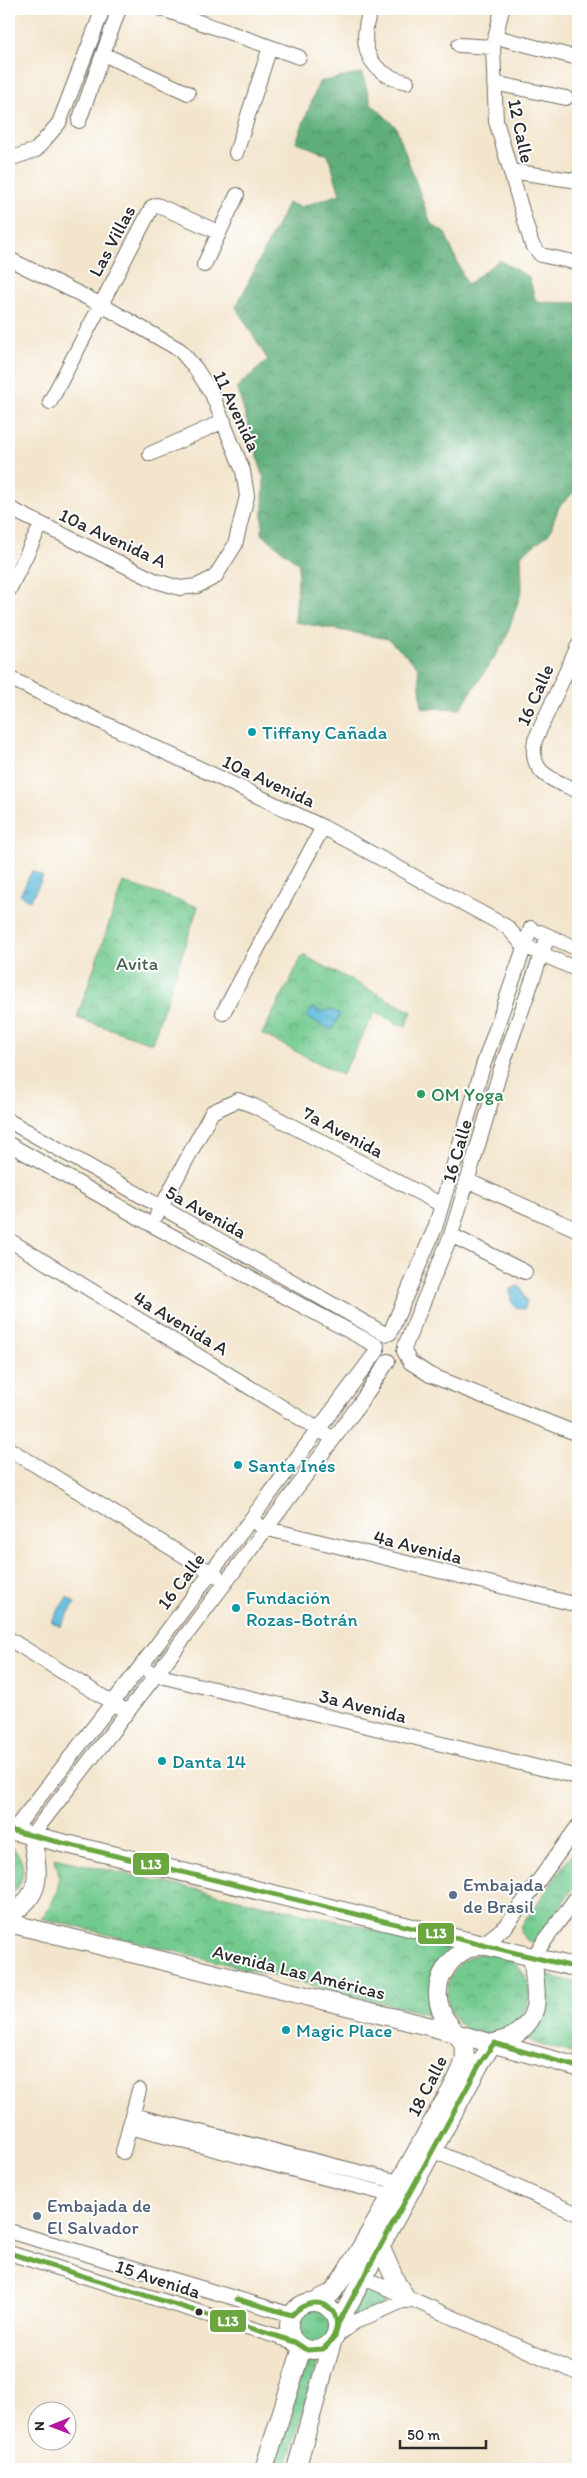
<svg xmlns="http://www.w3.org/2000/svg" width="587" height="2478" font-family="Itim,sans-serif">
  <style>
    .grass { fill: url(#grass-tufts); stroke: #4f7a5d }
    .forest { fill: url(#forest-crowns); stroke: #446c52 }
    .park { fill: url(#park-crowns); stroke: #4f7a5d }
    .water { fill: url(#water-ripples); stroke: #447282 }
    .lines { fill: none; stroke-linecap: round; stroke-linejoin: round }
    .minor-casing { stroke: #716c63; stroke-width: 16 }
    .major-casing { stroke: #716c63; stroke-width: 20 }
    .minor { stroke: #fff; stroke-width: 14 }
    .major { stroke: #fff; stroke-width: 18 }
    .bus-1-casing { stroke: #fff; stroke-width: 9 }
    .bus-1 { stroke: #6ba63f; stroke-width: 5 }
    .culture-dot { fill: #0f9aa8; stroke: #fff; stroke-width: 2 }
    .leisure-dot { fill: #2e9e5b; stroke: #fff; stroke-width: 2 }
    .service-dot { fill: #5c6f8a; stroke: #fff; stroke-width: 2 }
    .bus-dot { fill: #2b2b2b; stroke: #fff; stroke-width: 2 }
    .labels { text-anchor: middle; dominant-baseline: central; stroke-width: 4; stroke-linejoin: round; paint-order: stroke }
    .street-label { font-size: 19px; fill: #2b2b2b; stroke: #fff }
    .culture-label { font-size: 19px; fill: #0d838f; stroke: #fff; text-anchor: start }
    .park-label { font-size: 19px; fill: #44634e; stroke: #fff }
    .leisure-label { font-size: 19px; fill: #27864d; stroke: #fff; text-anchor: start }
    .service-label { font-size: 19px; fill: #4e5e75; stroke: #fff; text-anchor: start }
    .line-badge { stroke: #fff; stroke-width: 2 }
    .badge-label { font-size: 14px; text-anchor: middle; font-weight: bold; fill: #fff }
  </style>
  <defs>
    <pattern id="grass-tufts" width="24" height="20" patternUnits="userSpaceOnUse" patternTransform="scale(1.25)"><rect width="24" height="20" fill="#73ca8f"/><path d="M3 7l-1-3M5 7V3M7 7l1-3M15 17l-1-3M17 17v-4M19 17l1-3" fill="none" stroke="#5fa475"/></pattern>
    <pattern id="forest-crowns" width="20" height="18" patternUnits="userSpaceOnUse" patternTransform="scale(1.25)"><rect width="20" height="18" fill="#5eae7a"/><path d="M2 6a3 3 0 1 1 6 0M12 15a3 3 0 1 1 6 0" fill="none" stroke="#4e8e64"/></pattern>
    <pattern id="park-crowns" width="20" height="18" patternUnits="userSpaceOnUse" patternTransform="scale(1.25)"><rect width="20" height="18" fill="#73ca8f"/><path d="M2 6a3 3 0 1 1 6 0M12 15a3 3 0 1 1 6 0" fill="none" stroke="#5fa475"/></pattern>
    <pattern id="water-ripples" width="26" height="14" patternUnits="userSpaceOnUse" patternTransform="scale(1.25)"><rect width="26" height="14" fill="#5cb9da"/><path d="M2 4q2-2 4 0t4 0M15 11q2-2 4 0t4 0" fill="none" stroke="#4c97b1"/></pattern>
  </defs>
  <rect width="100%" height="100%" fill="#fff"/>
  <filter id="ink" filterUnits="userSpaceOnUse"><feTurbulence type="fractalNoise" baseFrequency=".02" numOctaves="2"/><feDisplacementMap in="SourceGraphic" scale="10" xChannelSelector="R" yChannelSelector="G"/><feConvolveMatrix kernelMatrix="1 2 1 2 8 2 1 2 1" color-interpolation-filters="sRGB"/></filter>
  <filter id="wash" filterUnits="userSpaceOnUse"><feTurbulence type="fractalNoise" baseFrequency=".0096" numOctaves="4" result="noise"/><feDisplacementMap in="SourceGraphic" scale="20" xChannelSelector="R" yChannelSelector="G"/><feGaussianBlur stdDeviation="1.12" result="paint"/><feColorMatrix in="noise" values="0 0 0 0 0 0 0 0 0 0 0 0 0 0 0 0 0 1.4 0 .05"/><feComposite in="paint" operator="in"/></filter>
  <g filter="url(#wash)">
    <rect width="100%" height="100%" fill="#f3e5cc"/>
    <path class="grass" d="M578 1846V1881L536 1940 530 1942 525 1939 521 1933 522 1925Z
      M367 2285 396 2298 347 2322Z
      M295 2327a18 18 0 1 1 36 0a18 18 0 1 1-36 0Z"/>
    <path class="forest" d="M362 73 371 103 396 127 431 224 445 233 467 285 499 260 529 277 536 302 578 303V488L559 507 549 534 521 555 522 590 505 641 460 709 422 708 418 667 388 639 295 622 299 564 262 534 264 479 237 387 268 360 236 307 288 203 301 207 340 194 328 155 296 142 319 82Z"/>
    <path class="park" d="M123 882 198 907 152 1043 77 1018Z
      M303 955 412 1012 405 1027 375 1012 342 1075 262 1034Z
      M9 1845C28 1858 27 1883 9 1896Z
      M54 1858 455 1947 443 1958 436 2016 41 1918C56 1901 64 1880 54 1858Z
      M447 1994a41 41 0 1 1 82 0a41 41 0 1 1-82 0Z
      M541 1974 578 1983V2055L522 2039C536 2017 551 2002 541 1974Z
      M307 2360 318 2361 286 2469H271Z"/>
    <path class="water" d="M32 871 43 877 30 901 20 895Z
      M312 1007 322 1012 330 1009 340 1014 332 1030 307 1018Z
      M517 1286 521 1288 527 1303 524 1309 516 1307 511 1301 510 1290Z
      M67 1597 75 1603 60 1627 51 1621Z"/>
  </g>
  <g filter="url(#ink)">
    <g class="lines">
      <defs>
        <path id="minor" d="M162 9 299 57
          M371 9C357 45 368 74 407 82
          M502 9 493 47 496 121 532 245 541 255 578 263
          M496 37 578 58
          M459 45 493 47
          M103 54 188 93
          M494 83 566 98
          M79 121 119 9
          M236 153 270 47
          M9 159 36 150 59 123 103 9
          M511 171 578 181
          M9 259 100 304 180 350 196 369 212 394 243 471 247 496 235 545 215 577 197 586 180 588 156 581 9 508
          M204 265 237 195
          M50 402 152 207 157 205 218 232
          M150 454 224 421
          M9 590 41 525
          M578 646 535 740C528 774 552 779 578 791
          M9 678 323 827 507 927 524 946 578 970
          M540 932 578 949
          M223 1013 323 827
          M9 1121 385 1334
          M9 1144 152 1225 377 1346
          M468 1181 578 1230
          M157 1215 212 1112 238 1100 254 1106 442 1205
          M451 1235 525 1272
          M9 1240 326 1434
          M390 1333 435 1228 483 1066 531 928
          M405 1346 451 1235 500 1072 548 936
          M404 1351 410 1362 430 1375 578 1434
          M9 1449 217 1576
          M257 1524 264 1528 578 1605
          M9 1639 121 1708
          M150 1672 156 1675 578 1777
          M13 1831 141 1666 377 1351
          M32 1835 156 1675 359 1405 388 1361
          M483 1944 506 1926 578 1826
          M533 1957 578 1895
          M132 2115 399 2182
          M129 2127 391 2195
          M423 2146 578 2214
          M123 2152 139 2090
          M9 2231 292 2315
          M9 2253 295 2342
          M355 2274 578 2373
          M335 2337 355 2322 407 2299"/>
        <path id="major" d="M9 1830 578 1968
          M9 1915C46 1893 37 1871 32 1835
          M9 1923 436 2028 578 2067
          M380 2246 397 2284 407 2299
          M289 2326a24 24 0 1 1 48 0a24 24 0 1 1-48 0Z
          M313 2302 332 2293 345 2274C377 2221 409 2167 438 2112 447 2097 460 2078 464 2061 469 2041 451 2031 443 2015 427 1982 451 1950 483 1944
          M338 2324 482 2060C485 2056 489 2048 493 2044 498 2040 509 2040 515 2035 547 2013 533 1987 533 1957
          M264 2469 302 2348
          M296 2469 332 2342"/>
      </defs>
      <use href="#minor" class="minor-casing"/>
      <use href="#major" class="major-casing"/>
      <use href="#minor" class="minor"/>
      <use href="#major" class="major"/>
      <defs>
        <path id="bus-1" d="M9 1830 578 1968
          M9 2253 295 2342 307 2350 323 2349 335 2337 338 2324 481 2062 494 2043 578 2067
          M237 2299 292 2315C320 2285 354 2317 326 2347"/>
      </defs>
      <use href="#bus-1" class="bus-1-casing"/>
      <use href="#bus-1" class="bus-1"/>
    </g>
  </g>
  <g class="culture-dot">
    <circle cx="252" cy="732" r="5"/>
    <circle cx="238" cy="1465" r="5"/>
    <circle cx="236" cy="1608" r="5"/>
    <circle cx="162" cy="1761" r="5"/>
    <circle cx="286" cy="2030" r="5"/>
  </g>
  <circle class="leisure-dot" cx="421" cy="1094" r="5"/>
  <g class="service-dot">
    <circle cx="453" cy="1895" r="5"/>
    <circle cx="37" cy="2216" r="5"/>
  </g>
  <circle class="bus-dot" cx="199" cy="2312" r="4.5"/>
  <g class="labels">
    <g class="street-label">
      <text transform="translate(521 131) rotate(78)">12 Calle</text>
      <text transform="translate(112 241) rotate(-62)">Las Villas</text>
      <text transform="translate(237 411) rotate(65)">11 Avenida</text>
      <text transform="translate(113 538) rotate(25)">10a Avenida A</text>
      <text transform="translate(535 695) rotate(-66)">16 Calle</text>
      <text transform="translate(269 781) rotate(25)">10a Avenida</text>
      <text transform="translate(343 1132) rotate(28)">7a Avenida</text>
      <text transform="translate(457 1151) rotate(-74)">16 Calle</text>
      <text transform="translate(206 1212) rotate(29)">5a Avenida</text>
      <text transform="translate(181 1323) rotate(31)">4a Avenida A</text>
      <text transform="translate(418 1547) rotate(14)">4a Avenida</text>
      <text transform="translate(181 1581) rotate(-53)">16 Calle</text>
      <text transform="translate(363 1706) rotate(14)">3a Avenida</text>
      <text transform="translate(299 1972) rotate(14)">Avenida Las Américas</text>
      <text transform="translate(427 2086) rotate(-63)">18 Calle</text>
      <text transform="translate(158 2279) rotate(18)">15 Avenida</text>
    </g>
    <g class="culture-label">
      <text x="262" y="732">Tiffany Cañada</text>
      <text x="248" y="1465">Santa Inés</text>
      <text x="246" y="1597">Fundación<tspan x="246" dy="22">Rozas-Botrán</tspan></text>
      <text x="172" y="1761">Danta 14</text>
      <text x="296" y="2030">Magic Place</text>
    </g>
    <g class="park-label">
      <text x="137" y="963">Avita</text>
    </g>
    <g class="leisure-label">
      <text x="431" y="1094">OM Yoga</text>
    </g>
    <g class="service-label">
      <text x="463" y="1884">Embajada<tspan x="463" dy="22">de Brasil</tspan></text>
      <text x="47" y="2205">Embajada de<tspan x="47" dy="22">El Salvador</tspan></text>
    </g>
  </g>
  <g class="line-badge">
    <rect x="132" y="1852" width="38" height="24" rx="5" fill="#6ba63f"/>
    <rect x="417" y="1922" width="38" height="23" rx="5" fill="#6ba63f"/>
    <rect x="209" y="2309" width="38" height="24" rx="5" fill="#6ba63f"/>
  </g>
  <g class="badge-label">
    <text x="151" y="1869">L13</text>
    <text x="436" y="1938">L13</text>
    <text x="228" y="2326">L13</text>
  </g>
  <rect width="587" height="2478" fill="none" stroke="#fff" stroke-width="30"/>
  <g transform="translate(52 2426) rotate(269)"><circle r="24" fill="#ffffff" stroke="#aaaaaa"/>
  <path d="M0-4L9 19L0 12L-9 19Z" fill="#b5179e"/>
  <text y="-8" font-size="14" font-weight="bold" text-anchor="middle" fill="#2b2b2b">N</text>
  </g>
  <path d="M400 2440v8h86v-8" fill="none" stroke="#2b2b2b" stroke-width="2.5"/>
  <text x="407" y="2440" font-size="15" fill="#2b2b2b" stroke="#ffffff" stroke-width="4" paint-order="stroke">50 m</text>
</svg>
